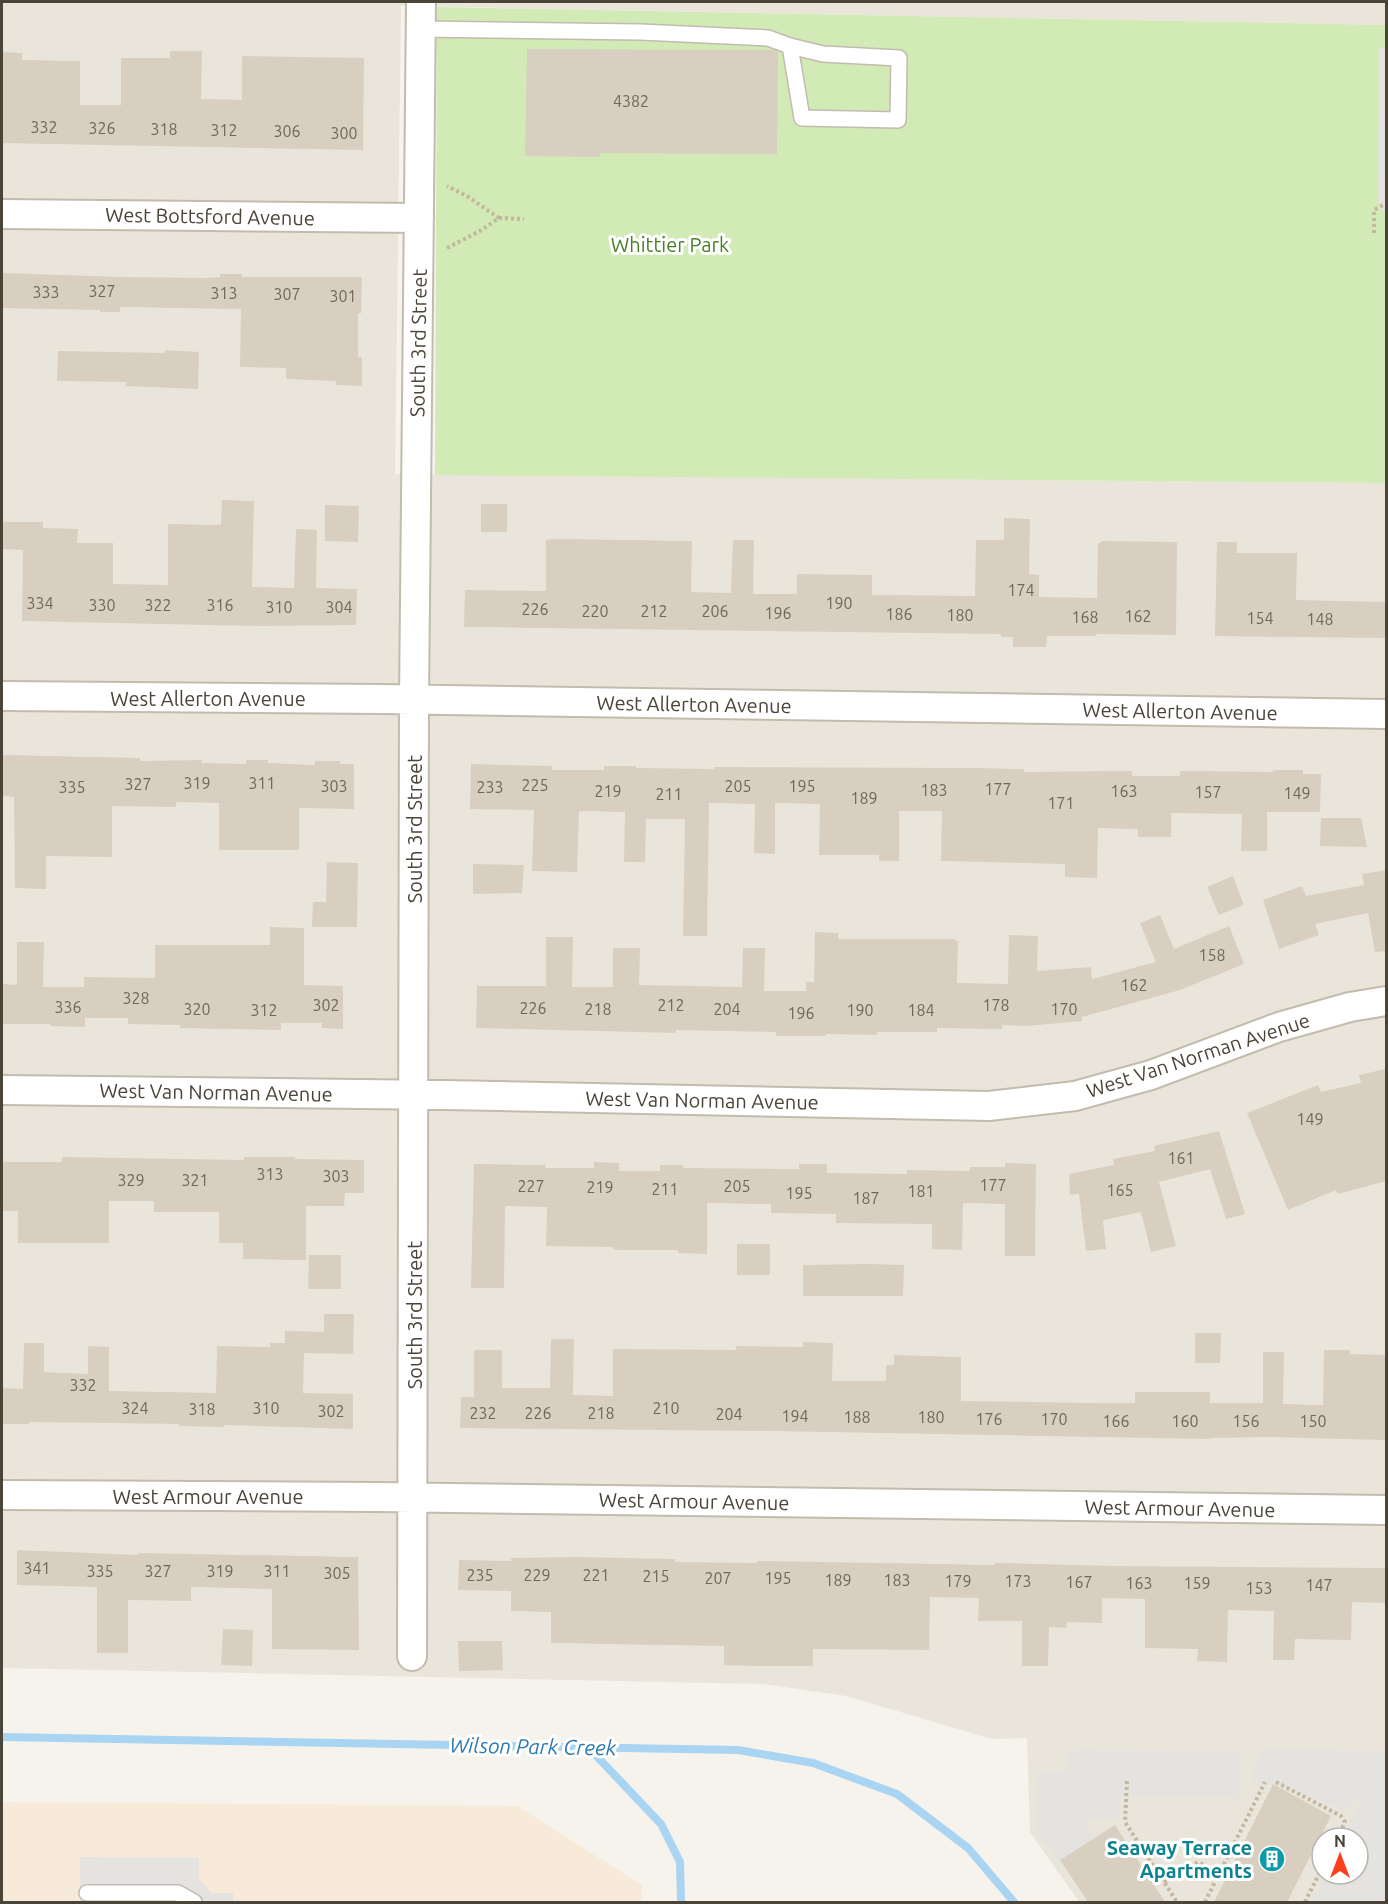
<svg xmlns="http://www.w3.org/2000/svg" width="1388" height="1904" font-family="Ubuntu,sans-serif">
  <style>
    .residential { fill: #eae5da; fill-rule: evenodd }
    .commercial { fill: #f7ead8 }
    .green { fill: #d2eab5 }
    .parking { fill: #e5e3e0 }
    .lines { fill: none; stroke-linecap: round; stroke-linejoin: round }
    .stream { stroke: #a9d4f2; stroke-width: 8 }
    .building { fill: #d8cfc1 }
    .lane-casing { stroke: #c2bbae; stroke-width: 18 }
    .street-casing { stroke: #c2bbae; stroke-width: 32 }
    .path { stroke: #c4b79f; stroke-width: 4; stroke-dasharray: 3 3; stroke-linecap: butt }
    .lane { stroke: #fff; stroke-width: 15 }
    .street { stroke: #fff; stroke-width: 28 }
    .labels { text-anchor: middle; dominant-baseline: central; stroke-width: 6; stroke-linejoin: round; paint-order: stroke }
    .number-label { font-size: 16px; fill: #6e675b }
    .street-label { font-size: 20px; fill: #4b4439; stroke: #fff }
    .park-label { font-size: 20px; fill: #4a7f2a; stroke: #fff }
    .culture-label { font-size: 20px; font-weight: bold; fill: #0d838f; stroke: #fff; text-anchor: end }
    .water-label { font-size: 21px; font-style: italic; fill: #2e7ab2; stroke: #fff }
  </style>
  <rect width="100%" height="100%" fill="#f6f3ec"/>
  <path class="residential" d="M2 2H1386V25L401 6 395 474 1386 483V1902H1079L1030 1832 1027 1738 992 1739 846 1696 763 1684 2 1668ZM1322 1838H1358V1874H1322Z"/>
  <path class="commercial" d="M2 1802 517 1806 642 1885 641 1902H2Z"/>
  <path class="green" d="M437 7 1386 25V483L435 475Z"/>
  <path class="parking" d="M1386 47V210H1380L1378 202 1379 48Z
    M1263 1749 1386 1751V1902H1312L1326 1874H1358V1838H1342L1360 1801 1354 1802 1344 1811 1285 1785H1253L1255 1761Z
    M1066 1750 1241 1751 1238 1798H1120V1819H1083L1097 1840 1060 1863 1038 1833 1036 1772H1066Z
    M80 1857 199 1858V1879L212 1893H233V1902H80Z"/>
  <g class="lines">
    <path class="stream" d="M2 1737 738 1750 813 1763 897 1794 968 1848 1014 1902
      M588 1747 661 1824 680 1862 681 1902"/>
  </g>
  <path class="building" d="M527 49 773 50 778 52 777 154 600 153V157L525 156Z
    M170 51H202L201 99 242 100V56L364 58 363 150 2 143V52L22 53V60L80 61V105H121V58H170Z
    M2 273 121 277 206 278 220 277V274H242V277H362L361 313H358V357H362V386L336 385V381L286 379V368L240 367 241 309 120 307V312H100V310L2 308Z
    M165 350 199 352 198 389 125 386 127 382 57 381 58 351 165 353Z
    M222 500 254 501 252 587 294 588 296 529 317 530 316 588 357 589 356 625 261 626 22 621 23 550 2 549V522H43V528L78 529 77 543H113V584L168 585V524L221 525Z
    M481 504H507V532H481Z
    M325 505 359 506 358 542 325 541Z
    M1004 518 1030 519 1029 574 1039 575V597L1097 598 1098 543H1101V541L1177 542 1176 635 1096 634V636H1047L1046 647H1013V637H1001V634L464 627 465 590 546 591V540L555 539 692 541 691 592 731 593 733 540H754L753 594H797V574L872 575V595L975 596 976 540H1004Z
    M1217 542H1237V553H1297L1296 600 1386 602V638L1215 636Z
    M2 755 140 758V761L202 760V763L246 764V760H268V763L315 765V761H340V764H354V809L299 808V850H219V803L176 802V807L112 806V857L46 856V889L15 888 14 797 2 796Z
    M471 764 552 766V770H604V766H636V768L714 769V767L972 768 1024 769V772L1132 771V776H1180V771L1273 772V770H1303V774H1321L1320 812H1267V851H1241L1242 814 1171 813V837H1138V829L1098 828 1097 878 1065 877V864L941 861 942 811H899V861H879V855H819L820 804 775 803V854L754 853 755 804 709 803 707 936H683L685 819H646L645 862H624L625 812 579 811 577 872 532 871 534 810 470 809Z
    M1321 818H1361L1367 847 1320 846Z
    M327 862 358 863 357 927H312L313 902H326Z
    M473 864 524 865 522 893 473 894Z
    M1386 870V951L1375 952 1368 913 1315 924 1319 935 1279 949 1263 900 1302 886 1306 896 1364 885 1362 874Z
    M1233 876 1244 905 1219 915 1207 887Z
    M1160 915 1174 949 1229 926 1244 964 1180 990 1082 1017V1021L1027 1026 1002 1025V1029L937 1028V1032H877V1035L826 1034V1036H776V1032L676 1030V1033L476 1028 477 986H546V937H573L572 987H613V948H640L639 985 742 987 743 948H765L764 991H806V982H814L815 932 838 933V939H955V941H958L957 983 1008 984 1009 935 1038 936 1037 971 1091 967 1092 979 1156 962 1140 923Z
    M270 927 304 928V985L343 986V1029L322 1028V1023H281V1030L180 1028V1025L128 1024V1018H85V1027L50 1026V1024H2V984L17 985V942H44L43 987H84V977L155 978V945H270Z
    M1386 1069V1181L1338 1194 1336 1190 1288 1210 1247 1113 1318 1085 1321 1092 1361 1083 1359 1075Z
    M1219 1131 1245 1214 1226 1219 1210 1169 1159 1182 1176 1246 1151 1252 1141 1212 1103 1220 1106 1249 1086 1251 1079 1194 1070 1195 1069 1174 1114 1165 1113 1159 1155 1151 1154 1146Z
    M62 1157 244 1160V1157H295V1159L364 1160V1193H345L344 1206H306V1260L243 1259V1243H219V1212H154V1201H109V1243H18V1211H2V1162H62Z
    M594 1162 619 1163V1171H660V1165H683V1168L799 1169V1164H827V1173L907 1174V1170L970 1171V1167H1005V1163L1036 1164 1035 1256H1005V1204L963 1203 962 1250 932 1249V1224L836 1223V1214L771 1213V1204L707 1203V1254L678 1253V1250H618L613 1249V1247L546 1246 547 1207 505 1206 504 1288H471L474 1164 546 1165 545 1168H594Z
    M737 1244H770V1275H737Z
    M309 1255H341V1289H308Z
    M869 1264 904 1265 903 1296H803V1265Z
    M324 1314H354L353 1354 304 1353 303 1393 353 1394V1429L224 1425V1427L179 1426V1424L114 1423 29 1422V1424H2V1388L23 1389 24 1343H44V1372L88 1374V1346L109 1347V1391L216 1393 217 1346 270 1347V1343H285V1331L324 1332Z
    M1195 1333H1221L1220 1363H1195Z
    M551 1339H574L573 1395 613 1396V1349L736 1350V1346L803 1347V1342L833 1343 832 1381H886V1365H894V1355L961 1357V1401L1092 1403H1135V1392H1210V1403H1263V1352H1284L1283 1404 1323 1405 1324 1350H1350V1354L1386 1355V1440L1269 1437 1209 1438V1439L773 1431 460 1428 461 1397H474V1350H502V1388H550Z
    M17 1550 138 1555V1553L358 1557 359 1650 272 1649V1589L191 1587V1601L128 1600V1653H97V1587L17 1585Z
    M575 1557 675 1559V1562L757 1563V1561L995 1565V1563L1118 1566 1386 1568V1603L1352 1602 1351 1640 1295 1639 1294 1660H1273L1274 1611 1228 1610 1227 1662 1197 1661 1198 1649 1145 1648V1599L1102 1598V1623L1067 1622 1066 1628 1049 1627 1048 1666H1022V1621H978L979 1598 930 1597 929 1650 813 1649V1666H751L724 1665V1646L551 1643V1612L511 1611V1591L458 1590 459 1560 511 1561V1558Z
    M223 1629 253 1630 252 1666 221 1665Z
    M458 1641H502L503 1670 459 1671Z
    M1273 1784 1331 1816 1287 1902H1214Z
    M1115 1825 1165 1902H1088L1060 1860Z"/>
  <g class="lines">
    <defs>
      <path id="lane" d="M421 29 640 32 768 38 790 46 823 54 899 58 898 120 802 118 790 46
        M87 1893H178L194 1902"/>
      <path id="street" d="M2 214 419 218
        M2 696 382 699 1386 714
        M2 1090 444 1095 989 1106 1075 1096 1151 1075 1279 1027 1350 1007 1386 1001
        M2 1495 377 1497 1386 1510
        M412 1656 414 700 421 2"/>
    </defs>
    <use href="#lane" class="lane-casing"/>
    <use href="#street" class="street-casing"/>
    <path class="path" d="M499 218 524 219
      M1374 233V210L1383 205H1386
      M447 248 480 231 499 218 467 196 447 186
      M1127 1781 1125 1822 1177 1902
      M1276 1782 1341 1816 1345 1822 1337 1838
      M1164 1882 1198 1862 1220 1872
      M1205 1902 1265 1782
      M1305 1902 1322 1868"/>
    <use href="#lane" class="lane"/>
    <use href="#street" class="street"/>
  </g>
  <defs>
    <symbol id="building-disc" viewBox="-11 -11 22 22"><circle r="9.5" fill="#0f9aa8" stroke="#fff"/><path d="M-4-6H4V6H1V3H-1V6H-4ZM-2.5-4.3h1.7v1.8h-1.7ZM.8-4.3h1.7v1.8H.8ZM-2.5-1h1.7V.8h-1.7ZM.8-1h1.7V.8H.8Z" fill="#fff"/></symbol>
  </defs>
  <g fill-rule="evenodd">
    <use href="#building-disc" x="1257" y="1844" width="30" height="30"/>
  </g>
  <g class="labels">
    <g class="number-label">
      <text x="631" y="101">4382</text>
      <text x="44" y="127">332</text>
      <text x="102" y="128">326</text>
      <text x="164" y="129">318</text>
      <text x="224" y="130">312</text>
      <text x="287" y="131">306</text>
      <text x="344" y="133">300</text>
      <text x="102" y="291">327</text>
      <text x="46" y="292">333</text>
      <text x="224" y="293">313</text>
      <text x="287" y="294">307</text>
      <text x="343" y="296">301</text>
      <text x="1021" y="590">174</text>
      <text x="40" y="603">334</text>
      <text x="839" y="603">190</text>
      <text x="102" y="605">330</text>
      <text x="158" y="605">322</text>
      <text x="220" y="605">316</text>
      <text x="279" y="607">310</text>
      <text x="339" y="607">304</text>
      <text x="535" y="609">226</text>
      <text x="595" y="611">220</text>
      <text x="654" y="611">212</text>
      <text x="715" y="611">206</text>
      <text x="778" y="613">196</text>
      <text x="899" y="614">186</text>
      <text x="960" y="615">180</text>
      <text x="1138" y="616">162</text>
      <text x="1085" y="617">168</text>
      <text x="1260" y="618">154</text>
      <text x="1320" y="619">148</text>
      <text x="197" y="783">319</text>
      <text x="262" y="783">311</text>
      <text x="138" y="784">327</text>
      <text x="535" y="785">225</text>
      <text x="334" y="786">303</text>
      <text x="738" y="786">205</text>
      <text x="802" y="786">195</text>
      <text x="72" y="787">335</text>
      <text x="490" y="787">233</text>
      <text x="998" y="789">177</text>
      <text x="934" y="790">183</text>
      <text x="608" y="791">219</text>
      <text x="1124" y="791">163</text>
      <text x="1208" y="792">157</text>
      <text x="1297" y="793">149</text>
      <text x="669" y="794">211</text>
      <text x="864" y="798">189</text>
      <text x="1061" y="803">171</text>
      <text x="1212" y="955">158</text>
      <text x="1134" y="985">162</text>
      <text x="136" y="998">328</text>
      <text x="326" y="1005">302</text>
      <text x="671" y="1005">212</text>
      <text x="996" y="1005">178</text>
      <text x="68" y="1007">336</text>
      <text x="533" y="1008">226</text>
      <text x="197" y="1009">320</text>
      <text x="598" y="1009">218</text>
      <text x="727" y="1009">204</text>
      <text x="1064" y="1009">170</text>
      <text x="264" y="1010">312</text>
      <text x="860" y="1010">190</text>
      <text x="921" y="1010">184</text>
      <text x="801" y="1013">196</text>
      <text x="1310" y="1119">149</text>
      <text x="1181" y="1158">161</text>
      <text x="270" y="1174">313</text>
      <text x="336" y="1176">303</text>
      <text x="131" y="1180">329</text>
      <text x="195" y="1180">321</text>
      <text x="993" y="1185">177</text>
      <text x="531" y="1186">227</text>
      <text x="737" y="1186">205</text>
      <text x="600" y="1187">219</text>
      <text x="665" y="1189">211</text>
      <text x="1120" y="1190">165</text>
      <text x="921" y="1191">181</text>
      <text x="799" y="1193">195</text>
      <text x="866" y="1198">187</text>
      <text x="83" y="1385">332</text>
      <text x="135" y="1408">324</text>
      <text x="266" y="1408">310</text>
      <text x="666" y="1408">210</text>
      <text x="202" y="1409">318</text>
      <text x="331" y="1411">302</text>
      <text x="483" y="1413">232</text>
      <text x="538" y="1413">226</text>
      <text x="601" y="1413">218</text>
      <text x="729" y="1414">204</text>
      <text x="795" y="1416">194</text>
      <text x="857" y="1417">188</text>
      <text x="931" y="1417">180</text>
      <text x="989" y="1419">176</text>
      <text x="1054" y="1419">170</text>
      <text x="1116" y="1421">166</text>
      <text x="1185" y="1421">160</text>
      <text x="1246" y="1421">156</text>
      <text x="1313" y="1421">150</text>
      <text x="37" y="1568">341</text>
      <text x="100" y="1571">335</text>
      <text x="158" y="1571">327</text>
      <text x="220" y="1571">319</text>
      <text x="277" y="1571">311</text>
      <text x="337" y="1573">305</text>
      <text x="480" y="1575">235</text>
      <text x="537" y="1575">229</text>
      <text x="596" y="1575">221</text>
      <text x="656" y="1576">215</text>
      <text x="718" y="1578">207</text>
      <text x="778" y="1578">195</text>
      <text x="838" y="1580">189</text>
      <text x="897" y="1580">183</text>
      <text x="958" y="1581">179</text>
      <text x="1018" y="1581">173</text>
      <text x="1079" y="1582">167</text>
      <text x="1139" y="1583">163</text>
      <text x="1197" y="1583">159</text>
      <text x="1319" y="1585">147</text>
      <text x="1259" y="1588">153</text>
    </g>
    <g class="street-label">
      <text transform="translate(210 216) rotate(1)">West Bottsford Avenue</text>
      <text transform="translate(418 343) rotate(-89)">South 3rd Street</text>
      <text x="208" y="698">West Allerton Avenue</text>
      <text transform="translate(694 704) rotate(1)">West Allerton Avenue</text>
      <text transform="translate(1180 711) rotate(1)">West Allerton Avenue</text>
      <text transform="translate(414 829) rotate(-90)">South 3rd Street</text>
      <text transform="translate(1198 1055) rotate(-18)">West Van Norman Avenue</text>
      <text transform="translate(216 1092) rotate(1)">West Van Norman Avenue</text>
      <text transform="translate(702 1100) rotate(1)">West Van Norman Avenue</text>
      <text transform="translate(414 1315) rotate(-90)">South 3rd Street</text>
      <text x="208" y="1496">West Armour Avenue</text>
      <text transform="translate(694 1501) rotate(1)">West Armour Avenue</text>
      <text transform="translate(1180 1508) rotate(1)">West Armour Avenue</text>
    </g>
    <g class="park-label">
      <text x="670" y="244">Whittier Park</text>
    </g>
    <g class="culture-label">
      <text x="1252" y="1847">Seaway Terrace<tspan x="1252" dy="23">Apartments</tspan></text>
    </g>
    <g class="water-label">
      <text transform="translate(533 1746) rotate(1)">Wilson Park Creek</text>
    </g>
  </g>
  <rect width="1388" height="1904" fill="none" stroke="#4b4439" stroke-width="6"/>
  <g transform="translate(1340 1856)"><circle r="28" fill="#ffffff" stroke="#b7b4b0" stroke-width="1.5"/>
  <path d="M0-4.5L10 22L0 15L-10 22Z" fill="#fc3f1d"/>
  <text y="-9" font-size="16" font-weight="bold" text-anchor="middle" fill="#4b4439">N</text>
  </g>
</svg>
